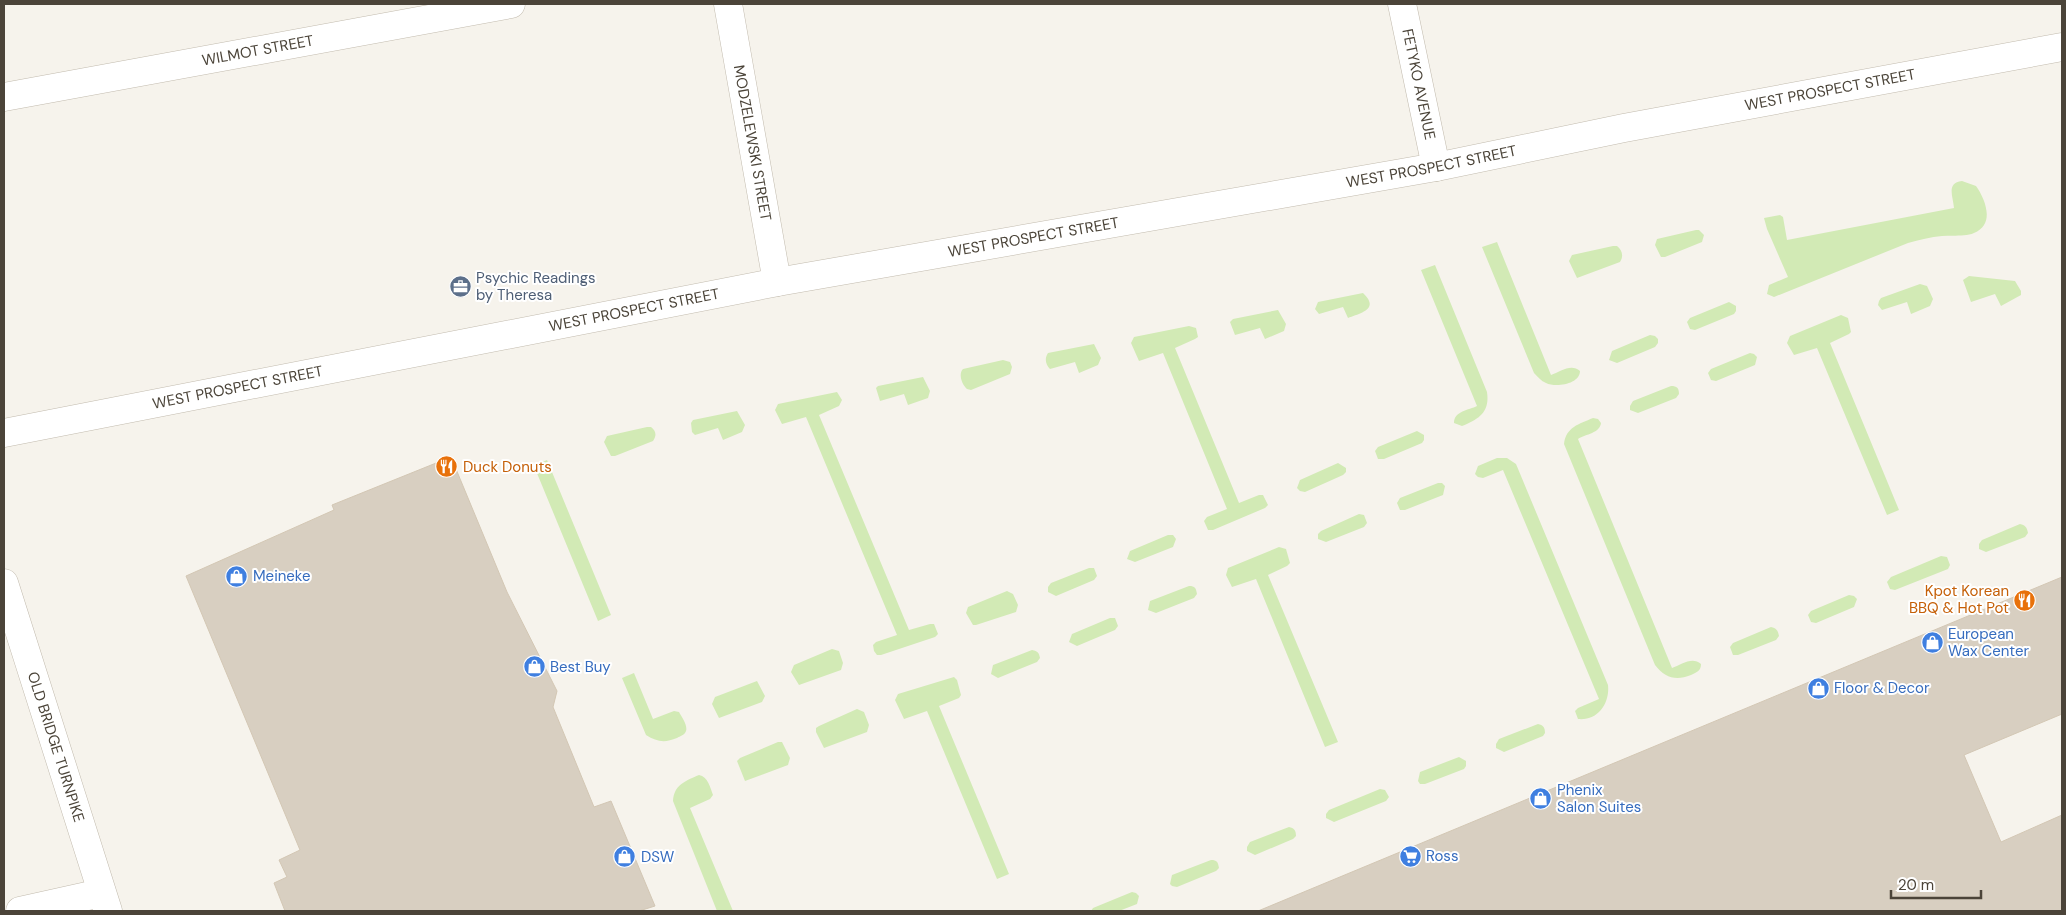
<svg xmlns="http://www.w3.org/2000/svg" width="2066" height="915" font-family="'DM Sans',sans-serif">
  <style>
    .green { fill: #d2eab5 }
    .building { fill: #d8cfc1; stroke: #d3c7b4 }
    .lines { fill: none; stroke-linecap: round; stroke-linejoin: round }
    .minor-casing { stroke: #c2bbae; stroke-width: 29 }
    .minor { stroke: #fff; stroke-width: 28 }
    .labels { text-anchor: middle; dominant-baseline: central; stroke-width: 4; stroke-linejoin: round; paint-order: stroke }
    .street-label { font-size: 15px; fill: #4b4439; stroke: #fff }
    .service-label { font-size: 15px; fill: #4e5e75; stroke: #fff; text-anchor: start }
    .food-label { font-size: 15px; fill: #c56008; stroke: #fff; text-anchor: start }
    .shop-label { font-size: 15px; fill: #366cbe; stroke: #fff; text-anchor: start }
  </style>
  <rect width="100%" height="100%" fill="#f6f3ec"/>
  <path class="green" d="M1962 181 1976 186C1986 200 1995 225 1974 233 1965 237 1952 235 1942 236 1931 237 1919 240 1908 243L1774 297 1767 294 1769 285 1788 277 1767 229 1764 218 1780 215 1783 217 1787 240 1954 208C1953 196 1946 183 1962 181Z
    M1696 230H1699L1704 235 1702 242 1665 257H1661L1655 245 1657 239Z
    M1497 242 1551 375C1560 372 1571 363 1580 371 1580 384 1556 388 1546 383 1541 381 1538 377 1534 373L1482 247Z
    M1613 246H1617C1622 250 1624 256 1620 262L1577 278 1569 261 1572 255Z
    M1435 265 1487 392C1490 412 1479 419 1462 426L1454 423C1454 411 1469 410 1477 406L1421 270Z
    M1969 276 2015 281 2021 291V295L2001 306 1995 294 1971 302 1963 280Z
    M1920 284 1927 286 1933 299 1930 306 1911 314 1907 302 1882 310 1878 305 1879 301 1881 298Z
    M1363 293C1380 309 1361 313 1348 318L1343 307 1319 314 1315 309 1318 302Z
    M1729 302 1736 306V311L1734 314 1695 330 1690 329 1687 322 1690 318Z
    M1278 310 1286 324 1284 331 1265 339 1260 328 1235 335 1230 322 1233 319Z
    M1841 315 1848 318 1851 332 1849 334 1830 343 1899 510 1887 515 1817 348 1794 355 1787 343 1790 336Z
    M1189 326 1196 328 1198 337 1195 339 1175 348 1239 503 1259 495H1263L1268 505 1265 508 1213 530H1208L1204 521 1207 517 1227 509 1163 353 1139 361 1131 343 1134 337Z
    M1650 335 1655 336 1658 339V343L1655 347 1617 363 1609 360 1612 351Z
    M1094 344 1101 358 1098 365 1079 373 1075 362 1050 369C1046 365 1044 359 1048 353Z
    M1750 353 1754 354 1757 357 1755 365 1716 381 1711 380 1708 373 1711 369Z
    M1003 360 1010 362 1012 367 1010 374 971 390 967 389C962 385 958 374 963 369Z
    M923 377 930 391 928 398 908 405 904 394 880 401 876 388 878 386Z
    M1671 386C1677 386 1679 388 1679 394L1676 398 1638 413 1630 410V406L1633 401Z
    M837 392 842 400 839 406 819 415 909 630 930 624H934L938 634 935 637 881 655H877L874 651 873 645 876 642 897 635 806 417 782 424 775 410 778 404Z
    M737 411 745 425 742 432 723 440 718 428 695 435 692 432 691 423 693 420Z
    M1593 418 1598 419 1601 423C1600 433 1586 434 1578 439L1672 668C1681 665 1692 656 1701 664 1701 671 1697 672 1691 675 1676 681 1665 678 1655 665L1564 444C1566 427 1579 424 1593 418Z
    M647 427H651C656 431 657 435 653 441L615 456H611L604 442 607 436Z
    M1417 431 1424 435V440L1422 443 1384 459H1378L1375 451 1378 447Z
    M1497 458H1507L1516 464 1608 685C1610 703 1598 721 1578 719L1575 711 1578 708 1599 699 1503 470 1483 478 1478 477 1475 474 1478 466Z
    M547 460 611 615 598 621 534 466Z
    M1338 463 1346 468V472L1343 475 1305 492 1300 491 1297 488 1300 480Z
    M1438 483H1442L1445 486 1443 495 1405 510H1400L1397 503 1400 498Z
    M1359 514 1364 515 1367 523 1364 527 1326 542 1318 539V534L1321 531Z
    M2020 524C2025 525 2027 527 2028 533L2025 537 1986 552 1979 549V544L1982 540Z
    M1168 535H1173L1176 539 1173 547 1135 562 1127 559 1130 551Z
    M1279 547 1286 549 1290 563 1287 566 1268 575 1338 742 1325 747 1256 579 1232 587 1226 575 1228 568Z
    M1941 556 1947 557 1950 565 1948 569 1895 590 1890 589 1887 582 1891 577Z
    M1089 568H1094L1097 576 1094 580 1056 596 1048 592V587L1051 583Z
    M1189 586C1195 586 1196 588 1197 594L1194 598 1156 613 1148 610 1150 601Z
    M1007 591 1013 594 1018 605 1016 612 976 625H973L966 613 968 607Z
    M1849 595 1854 596 1857 599 1854 607 1816 623 1811 622 1808 615 1811 611Z
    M1110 618H1115L1118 626 1115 630 1077 646 1069 642 1072 634Z
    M1771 627C1776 628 1778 630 1779 636L1776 640 1738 655H1733L1730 647 1733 643Z
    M832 649 839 651 843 663 841 670 799 685 791 672 794 665Z
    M1032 650C1038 651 1039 653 1040 658L1037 662 998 678 991 674 993 665Z
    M634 673 653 719 674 711 679 712C681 716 688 725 686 731 685 735 680 736 677 738 665 743 657 742 646 735L622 678Z
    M954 677 957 680 961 695 959 698 939 706 1009 874 997 879 927 711 904 719 895 700 898 694Z
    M757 681 765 696 762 702 719 718 712 704 715 697Z
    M857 709 864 712 869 725 867 732 824 748 816 732V728L819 726Z
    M1538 724C1543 725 1545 727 1545 733L1543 736 1504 752 1496 748V744L1499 739Z
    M778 742H782L790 758 788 765 745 781 737 761 740 758Z
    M1459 757 1466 761V766L1464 769 1425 784H1420L1418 781 1420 772Z
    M699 775C708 777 710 787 713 795L710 799 690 808 733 911H717L673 801C674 785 685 781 699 775Z
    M1380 789 1385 790 1389 797 1386 801 1334 822 1326 818V814L1329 810Z
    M1289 827C1294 828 1296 830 1296 836L1293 839 1255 855 1247 851V847L1250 842Z
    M1211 860C1217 860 1218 862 1219 868L1216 871 1177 887 1172 886 1170 884 1172 875Z
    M1132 892 1136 893 1139 896 1137 904 1119 911H1091L1093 908Z"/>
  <path class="building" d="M451 457 507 592 557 691 553 707 594 807 611 801 655 906 639 911H285L274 883 287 877 279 860 300 850 186 576 334 510 332 505Z
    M2062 577V714L1964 755 2001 842 2062 815V911H1258Z"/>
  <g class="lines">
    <defs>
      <g id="minor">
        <path id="s1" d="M728 4 777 282"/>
        <path id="s2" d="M1402 4 1436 167"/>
        <path id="s3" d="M4 97 511 4"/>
        <path id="s4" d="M4 433 783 281 1436 167 1624 128 2062 47"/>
        <path id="s5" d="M4 583 108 911"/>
        <path d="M20 911 101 893"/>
      </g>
    </defs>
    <use href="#minor" class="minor-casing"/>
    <use href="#minor" class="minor"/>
  </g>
  <defs>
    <symbol id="office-disc" viewBox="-11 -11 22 22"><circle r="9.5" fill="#5c6f8a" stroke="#fff"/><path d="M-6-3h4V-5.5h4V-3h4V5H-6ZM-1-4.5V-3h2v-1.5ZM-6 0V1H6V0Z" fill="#fff"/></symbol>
    <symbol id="restaurant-disc" viewBox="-11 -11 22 22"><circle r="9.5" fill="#e8710a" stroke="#fff"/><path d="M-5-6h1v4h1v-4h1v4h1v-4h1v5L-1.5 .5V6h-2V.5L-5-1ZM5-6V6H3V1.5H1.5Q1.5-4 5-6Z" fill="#fff"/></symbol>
    <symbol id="shop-disc" viewBox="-11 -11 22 22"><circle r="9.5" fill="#3f7fe0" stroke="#fff"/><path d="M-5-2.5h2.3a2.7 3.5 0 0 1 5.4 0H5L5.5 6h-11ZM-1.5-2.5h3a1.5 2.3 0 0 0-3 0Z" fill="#fff"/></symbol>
    <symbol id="supermarket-disc" viewBox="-11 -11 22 22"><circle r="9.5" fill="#3f7fe0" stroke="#fff"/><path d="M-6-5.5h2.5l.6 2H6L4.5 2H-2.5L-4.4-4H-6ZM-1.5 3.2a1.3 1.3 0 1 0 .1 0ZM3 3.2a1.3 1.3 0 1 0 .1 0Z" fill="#fff"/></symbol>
  </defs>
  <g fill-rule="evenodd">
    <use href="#office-disc" x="448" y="274" width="25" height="25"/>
    <use href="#restaurant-disc" x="434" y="454" width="25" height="25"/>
    <use href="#shop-disc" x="224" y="564" width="25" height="25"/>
    <use href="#restaurant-disc" x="2012" y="588" width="25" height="25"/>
    <use href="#shop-disc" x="1920" y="630" width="25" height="25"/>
    <use href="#shop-disc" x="522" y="654" width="25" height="25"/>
    <use href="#shop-disc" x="1806" y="676" width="25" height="25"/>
    <use href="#shop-disc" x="1528" y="786" width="25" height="25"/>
    <use href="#supermarket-disc" x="1398" y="844" width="25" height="25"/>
    <use href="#shop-disc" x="612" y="844" width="25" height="25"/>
  </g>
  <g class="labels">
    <g class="street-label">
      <text stroke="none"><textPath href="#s3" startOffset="258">WILMOT STREET</textPath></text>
      <text stroke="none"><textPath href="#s2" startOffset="82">FETYKO AVENUE</textPath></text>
      <text stroke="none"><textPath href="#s4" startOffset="1858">WEST PROSPECT STREET</textPath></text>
      <text stroke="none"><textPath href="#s1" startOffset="141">MODZELEWSKI STREET</textPath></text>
      <text stroke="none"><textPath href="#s4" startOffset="1452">WEST PROSPECT STREET</textPath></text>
      <text stroke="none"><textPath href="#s4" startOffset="1048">WEST PROSPECT STREET</textPath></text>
      <text stroke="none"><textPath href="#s4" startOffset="642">WEST PROSPECT STREET</textPath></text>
      <text stroke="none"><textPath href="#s4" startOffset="238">WEST PROSPECT STREET</textPath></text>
      <text stroke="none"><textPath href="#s5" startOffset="172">OLD BRIDGE TURNPIKE</textPath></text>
    </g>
    <g class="service-label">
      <text x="476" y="278">Psychic Readings<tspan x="476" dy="17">by Theresa</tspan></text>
    </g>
    <g class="food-label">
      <text x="463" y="467">Duck Donuts</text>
      <text x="2009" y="591" text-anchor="end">Kpot Korean<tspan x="2009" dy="17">BBQ &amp; Hot Pot</tspan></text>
    </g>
    <g class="shop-label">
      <text x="253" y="576">Meineke</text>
      <text x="1948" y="634">European<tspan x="1948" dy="17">Wax Center</tspan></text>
      <text x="550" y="667">Best Buy</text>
      <text x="1834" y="688">Floor &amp; Decor</text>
      <text x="1557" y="790">Phenix<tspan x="1557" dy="17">Salon Suites</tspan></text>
      <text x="1426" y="856">Ross</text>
      <text x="641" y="857">DSW</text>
    </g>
  </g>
  <rect width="2066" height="915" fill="none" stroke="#4b4439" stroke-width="10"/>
  <path d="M1891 890v8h90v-8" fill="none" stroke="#4b4439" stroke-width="2.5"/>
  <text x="1898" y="890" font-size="15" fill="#4b4439" stroke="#ffffff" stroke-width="4" paint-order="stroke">20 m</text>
</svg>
